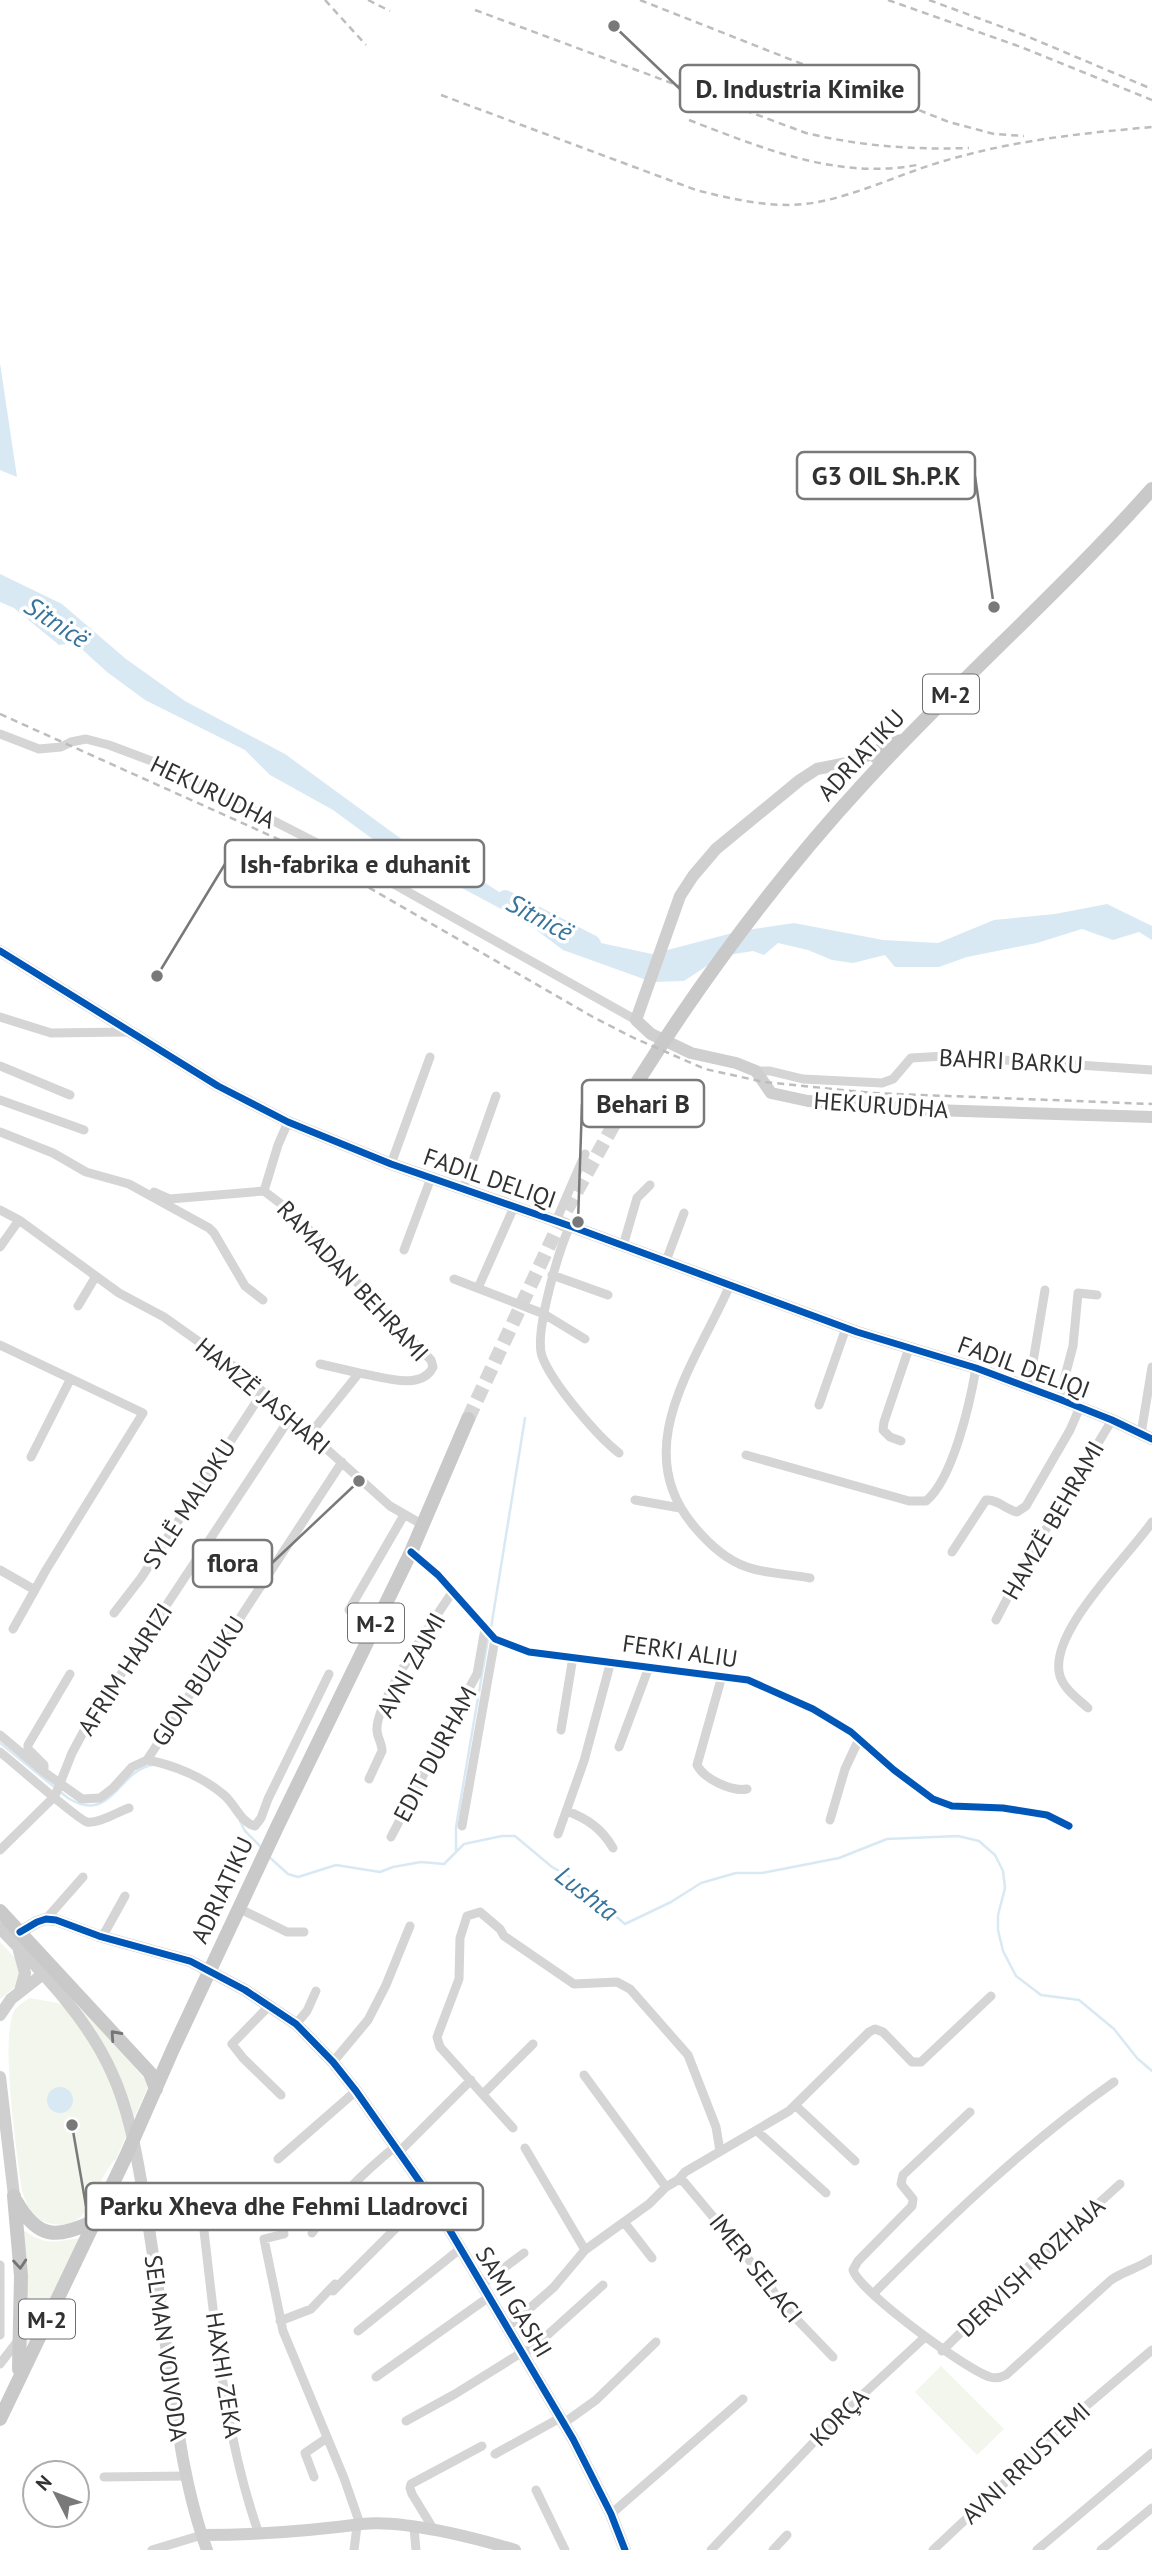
<svg xmlns="http://www.w3.org/2000/svg" width="1152" height="2550" font-family="'PT Sans',sans-serif">
  <style>
    .green { fill: #f2f6ed }
    .water { fill: #d9e9f4 }
    .lines { fill: none; stroke-linecap: round; stroke-linejoin: round }
    .stream { stroke: #d9e9f4; stroke-width: 2.5 }
    .river { stroke: #d9e9f4; stroke-width: 18 }
    .primary-tunnel { stroke: #d6d6d6; stroke-width: 14; stroke-dasharray: 14 7; stroke-linecap: butt }
    .street { stroke: #d5d5d5; stroke-width: 9 }
    .secondary { stroke: #cfcfcf; stroke-width: 12 }
    .primary { stroke: #c9c9c9; stroke-width: 14 }
    .rail { stroke: #bdbdbd; stroke-width: 2.5; stroke-dasharray: 7 5; stroke-linecap: butt }
    .cycleway-casing { stroke: #fff; stroke-width: 11 }
    .cycleway { stroke: #0057b8; stroke-width: 7 }
    .oneway { stroke: #757575 }
    .labels { text-anchor: middle; dominant-baseline: central; stroke-width: 7; stroke-linejoin: round; paint-order: stroke }
    .shield { fill: #fff; stroke: #6f6f6f; stroke-width: 2 }
    .shield-label { font-size: 23px; font-weight: bold; fill: #313131 }
    .street-label { font-size: 24px; fill: #313131; stroke: #fff }
    .water-label { font-size: 26px; font-style: italic; fill: #36749c; stroke: #fff }
    .leader { fill: none; stroke: #797979; stroke-width: 2.5 }
    .callout-dot { fill: #797979; stroke: #fff; stroke-width: 2.5 }
    .callout { fill: #fff; stroke: #797979; stroke-width: 2.5 }
    .callout-label { font-size: 26px; text-anchor: middle; font-weight: bold; fill: #313131 }
  </style>
  <rect width="100%" height="100%" fill="#fff"/>
  <path class="green" d="M0 1942 20 1963 21 1982 0 1999Z
    M30 1998 84 2008 149 2084 116 2159C94 2179 93 2232 53 2224 32 2220 29 2210 22 2191 17 2152 0 2043 14 2011 17 2006 25 2001 30 1998Z
    M22 2229C45 2246 54 2242 80 2238L21 2357Z
    M941 2366 1004 2429 977 2455 915 2392Z"/>
  <path class="water" d="M0 363 17 477 0 470Z
    M0 574 62 604 126 659 185 701 285 754 411 846 458 866 555 927 592 941 652 954 740 931 794 923 883 940 938 943 994 920 1055 914 1107 904 1152 926V940L1139 932 1113 940 1082 929 1037 943 967 957 939 967H895L885 955 853 963 832 960 808 950 778 943 764 955 753 951 722 956 684 981 652 982 563 950 527 923 378 843 333 810 270 775 245 750 145 700 107 672 75 643 59 645 14 608 0 602Z
    M47 2100a13 13 0 1 1 26 0a13 13 0 1 1-26 0Z"/>
  <g class="lines">
    <path class="stream" d="M491 1628 525 1418
      M0 1743 68 1798C111 1825 118 1771 152 1765
      M240 1821 245 1831 262 1848
      M456 1850V1827L488 1639
      M268 1856 288 1874 298 1877 336 1865 380 1872 393 1867 421 1862 444 1864 464 1844 502 1836H515L552 1867 584 1885 605 1907 625 1924 671 1902 701 1883 736 1873H762L839 1858 887 1839 958 1836 979 1841 995 1855 1003 1871 1005 1888 998 1915V1930L1003 1951 1016 1976 1041 1995 1079 2000 1114 2029 1137 2058 1152 2071"/>
    <path class="river" d="M505 899 592 944"/>
    <path class="primary-tunnel" d="M468 1419 563 1216 638 1081"/>
    <path class="street" d="M0 734 39 749 61 747 71 742 86 739 109 745 170 768 360 865 636 1020
      M0 1017 51 1033 127 1032
      M0 1066 70 1095
      M756 1071H770L803 1079 882 1083 893 1079 911 1058 945 1056 1152 1070
      M0 1100 84 1130
      M288 1122 278 1145 264 1191 285 1207 317 1237 377 1305 431 1360 433 1367C421 1392 380 1376 359 1373L310 1434
      M0 1132 53 1153 86 1172 129 1184 209 1228 214 1233 245 1286 263 1300
      M391 1164 430 1057
      M463 1189 496 1096
      M154 1192 170 1199 264 1191
      M0 1210 19 1220 119 1293 164 1317 240 1371 390 1506 423 1525
      M556 1221 585 1154
      M570 1226C559 1249 534 1333 542 1356 551 1382 597 1436 619 1453
      M623 1246 637 1198 650 1185
      M0 1247 19 1220
      M404 1250 431 1178
      M666 1261 684 1213
      M552 1275 608 1295
      M454 1279 544 1314 585 1339
      M730 1285C697 1361 628 1447 693 1525 707 1542 726 1560 747 1567 766 1574 790 1574 810 1578
      M478 1288 514 1207
      M78 1306 96 1276
      M0 1345 143 1413 46 1570 13 1629
      M320 1364 359 1373
      M1027 1387 1032 1368 1045 1290
      M1059 1399 1073 1346 1078 1293 1097 1295
      M819 1405 846 1328
      M1141 1434 1152 1367
      M901 1441 890 1437 883 1430 884 1422 909 1348
      M746 1455 909 1501H926C953 1479 970 1403 976 1368
      M31 1457 70 1380
      M635 1500 680 1508
      M411 1552 438 1575 495 1639 529 1652 748 1680 813 1709 851 1732 894 1770 933 1799 952 1806 1003 1808 1047 1815 1069 1826
      M952 1552 986 1500C998 1499 1006 1510 1017 1512L1026 1506 1070 1430 1080 1407
      M0 1570 35 1590
      M349 1610 404 1515
      M114 1613 141 1578 262 1393
      M996 1620 1025 1564 1112 1420
      M722 1676 697 1765C704 1779 732 1792 747 1789
      M1088 1708C1078 1699 1064 1689 1060 1676 1047 1633 1129 1556 1152 1522
      M561 1730 573 1657
      M0 1735 44 1772 82 1799 100 1798 113 1788 132 1767 147 1760C174 1765 203 1777 224 1795 235 1804 241 1823 255 1826L261 1818 268 1799 329 1674
      M619 1747 649 1667
      M0 1752C13 1762 78 1820 87 1822 99 1824 117 1812 129 1808
      M147 1760 342 1462
      M44 1772V1765L28 1749V1745L70 1674
      M369 1779 382 1751C382 1743 377 1737 377 1730 375 1702 436 1617 453 1591
      M567 1811C588 1819 602 1829 613 1848
      M830 1820 845 1769 859 1739
      M462 1826 495 1639
      M558 1834 584 1761 611 1661
      M391 1837 462 1701 477 1674 485 1629
      M0 1850 55 1796 72 1753 86 1727 290 1418
      M240 1909 287 1932H304
      M46 1919 83 1877
      M99 1936 105 1932 125 1896
      M270 2005 232 2044 243 2058 281 2095
      M296 2024 307 2011 316 1991
      M333 2062 368 2020 386 1985 410 1926
      M584 2075 666 2187
      M483 2094 533 2044
      M795 2105 855 2161
      M970 2112 903 2175 901 2184 913 2199 912 2206 858 2261 853 2270C859 2291 965 2369 990 2377 996 2379 1000 2378 1006 2375L1111 2280C1124 2271 1139 2268 1152 2259
      M513 2128 440 2047 437 2037 459 1979 460 1938 467 1916 480 1912 500 1929 504 1936 574 1984 617 1982 630 1989 688 2055 716 2127 720 2151
      M757 2131 826 2193
      M525 2148 585 2250
      M400 2151 471 2080
      M278 2159 356 2091
      M678 2180 684 2182 765 2279 782 2304 833 2357
      M268 2193 284 2234 264 2239 283 2331 344 2478 360 2524
      M202 2214C215 2321 223 2432 259 2534
      M624 2222 652 2258
      M312 2233C336 2199 364 2172 396 2146
      M0 2265V2335
      M481 2285 524 2253
      M333 2291 429 2195
      M874 2293C949 2218 1027 2143 1114 2082
      M280 2321 311 2309 335 2284
      M506 2326 514 2322 554 2287 585 2250 649 2204 666 2187 678 2180 685 2172 789 2111 869 2032 875 2029 883 2032 912 2062H921L991 1996
      M358 2331 460 2249
      M942 2351 1019 2275 1120 2184
      M0 2364 20 2338
      M376 2377 489 2297
      M406 2421 455 2394 521 2353 532 2349 603 2285
      M564 2423 596 2400 656 2342
      M495 2454 560 2418
      M104 2477 186 2476
      M314 2477 305 2453 327 2438
      M536 2490 565 2550
      M611 2514 743 2399
      M414 2528 416 2550
      M434 2530 412 2494 410 2488 411 2484 482 2446
      M152 2550 202 2535
      M354 2550 357 2526
      M711 2550 831 2424 925 2337
      M773 2550 787 2535
      M933 2550 1012 2476 1020 2462 1152 2350
      M1037 2550 1152 2453
      M1101 2550 1152 2508"/>
    <path class="secondary" d="M878 760 872 754 847 763 817 769 800 780 716 849 693 876 680 896 636 1020 651 1034 691 1053 736 1063 756 1071 771 1093 808 1101 932 1110 1152 1117
      M0 951 218 1086 288 1122 391 1164 570 1226 857 1332 976 1368 1059 1399 1112 1420 1152 1439
      M0 1928C41 1971 86 2016 111 2071 131 2113 138 2164 146 2210 155 2264 162 2319 170 2373 178 2433 186 2493 207 2550
      M20 1932 37 1922 46 1919 56 1920 99 1936 190 1961 245 1990 296 2024 333 2062 356 2091 429 2195 573 2439 611 2514 625 2550
      M19 1951 25 1973 20 1991
      M0 2015 11 1999 43 1974
      M0 2077 14 2196
      M202 2535C256 2535 309 2531 362 2524 402 2519 476 2538 515 2550"/>
    <path class="primary" d="M872 754 901 741
      M638 1081C705 975 780 874 866 781 958 681 1061 591 1152 489
      M0 1911 150 2073 156 2089
      M14 2196 21 2276 19 2369
      M16 2201C38 2240 57 2239 96 2220
      M0 2419 126 2156 173 2049 278 1825 411 1552 468 1419"/>
    <path class="rail" d="M325 0 366 45
      M368 0 390 11
      M640 0 949 122 994 134 1024 136
      M888 0 1021 47 1152 100
      M929 0 1024 35 1152 89
      M475 10 806 133C860 146 913 150 969 148
      M441 95 696 190C735 200 779 210 818 202 864 193 906 171 951 159 1017 140 1084 133 1152 127
      M689 120C762 148 837 180 917 165
      M0 714 309 853 593 1017 634 1038 705 1069 764 1082 872 1093 1152 1104"/>
    <defs>
      <path id="cycleway" d="M0 951 218 1086 288 1122 391 1164 570 1226 857 1332 976 1368 1059 1399 1112 1420 1152 1439
        M411 1552 438 1575 495 1639 529 1652 748 1680 813 1709 851 1732 894 1770 933 1799 952 1806 1003 1808 1047 1815 1069 1826
        M20 1932 37 1922 46 1919 56 1920 99 1936 190 1961 245 1990 296 2024 333 2062 356 2091 429 2195 573 2439 611 2514 625 2550"/>
    </defs>
    <use href="#cycleway" class="cycleway-casing"/>
    <use href="#cycleway" class="cycleway"/>
  </g>
  <defs><path id="oneway-chevron" d="M-2-3.5L2.5 0L-2 3.5" fill="none" stroke-width="1.6" stroke-linecap="round" stroke-linejoin="round" transform="scale(1.75)"/></defs>
  <g class="oneway">
    <use href="#oneway-chevron" transform="translate(115 2035) rotate(-132)"/>
    <use href="#oneway-chevron" transform="translate(20 2264) rotate(85)"/>
  </g>
  <g class="labels">
    <g class="shield">
      <rect x="923" y="674.5" width="56" height="39" rx="5"/>
      <rect x="348" y="1603.5" width="56" height="39" rx="5"/>
      <rect x="19" y="2299.5" width="56" height="39" rx="5"/>
    </g>
    <g class="shield-label">
      <text x="951" y="694">M-2</text>
      <text x="376" y="1623">M-2</text>
      <text x="47" y="2319">M-2</text>
    </g>
    <g class="street-label">
      <text transform="translate(861 755) rotate(-47)">ADRIATIKU</text>
      <text transform="translate(213 792) rotate(26)">HEKURUDHA</text>
      <text transform="translate(1011 1061) rotate(3)">BAHRI BARKU</text>
      <text transform="translate(881 1105) rotate(4)">HEKURUDHA</text>
      <text transform="translate(490 1178) rotate(19)">FADIL DELIQI</text>
      <text transform="translate(353 1281) rotate(47)">RAMADAN BEHRAMI</text>
      <text transform="translate(1024 1367) rotate(20)">FADIL DELIQI</text>
      <text transform="translate(263 1396) rotate(40)">HAMZË JASHARI</text>
      <text transform="translate(189 1504) rotate(-57)">SYLË MALOKU</text>
      <text transform="translate(1053 1520) rotate(-60)">HAMZË BEHRAMI</text>
      <text transform="translate(680 1651) rotate(8)">FERKI ALIU</text>
      <text transform="translate(411 1665) rotate(-61)">AVNI ZAJMI</text>
      <text transform="translate(125 1669) rotate(-57)">AFRIM HAJRIZI</text>
      <text transform="translate(198 1681) rotate(-57)">GJON BUZUKU</text>
      <text transform="translate(435 1754) rotate(-62)">EDIT DURHAM</text>
      <text transform="translate(222 1890) rotate(-65)">ADRIATIKU</text>
      <text transform="translate(1031 2267) rotate(-43)">DERVISH ROZHAJA</text>
      <text transform="translate(756 2268) rotate(51)">IMER SELACI</text>
      <text transform="translate(514 2302) rotate(59)">SAMI GASHI</text>
      <text transform="translate(166 2348) rotate(82)">SELMAN VOJVODA</text>
      <text transform="translate(224 2375) rotate(81)">HAXHI ZEKA</text>
      <text transform="translate(839 2417) rotate(-45)">KORÇA</text>
      <text transform="translate(1026 2463) rotate(-43)">AVNI RRUSTEMI</text>
    </g>
    <g class="water-label">
      <text transform="translate(57 622) rotate(33)">Sitnicë</text>
      <text transform="translate(540 917) rotate(28)">Sitnicë</text>
      <text transform="translate(587 1893) rotate(38)">Lushta</text>
    </g>
  </g>
  <path class="leader" d="M614 26L680 89M994 607L975 476M157 976L225 864M578 1222L582 1104M359 1481L272 1563M72 2125L86 2206"/>
  <g class="callout-dot">
    <circle cx="614" cy="26" r="7"/>
    <circle cx="994" cy="607" r="7"/>
    <circle cx="157" cy="976" r="7"/>
    <circle cx="578" cy="1222" r="7"/>
    <circle cx="359" cy="1481" r="7"/>
    <circle cx="72" cy="2125" r="7"/>
  </g>
  <g class="callout">
    <rect x="680" y="65" width="239" height="47" rx="7"/>
    <rect x="797" y="452" width="178" height="47" rx="7"/>
    <rect x="225" y="840" width="259" height="47" rx="7"/>
    <rect x="582" y="1080" width="122" height="47" rx="7"/>
    <rect x="193" y="1540" width="79" height="47" rx="7"/>
    <rect x="86" y="2183" width="397" height="47" rx="7"/>
  </g>
  <g class="callout-label">
    <text x="800" y="98">D. Industria Kimike</text>
    <text x="886" y="485">G3 OIL Sh.P.K</text>
    <text x="355" y="873">Ish-fabrika e duhanit</text>
    <text x="643" y="1113">Behari B</text>
    <text x="233" y="1572">flora</text>
    <text x="284" y="2215">Parku Xheva dhe Fehmi Lladrovci</text>
  </g>
  <g transform="translate(56 2494) rotate(312)"><circle r="33" fill="#ffffff" stroke="#adadad" stroke-width="2"/>
  <path d="M0-5L12 26L0 18L-12 26Z" fill="#797979"/>
  <text y="-10" font-size="19" font-weight="bold" text-anchor="middle" fill="#313131">N</text>
  </g>
</svg>
